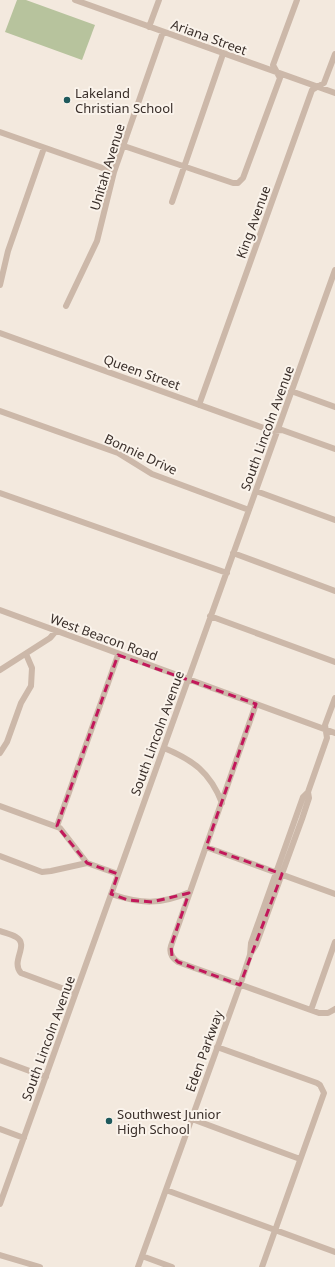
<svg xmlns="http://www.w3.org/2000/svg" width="335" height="1267" font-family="'Noto Sans',sans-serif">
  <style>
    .green { fill: #b7c39d }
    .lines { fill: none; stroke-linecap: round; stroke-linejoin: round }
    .minor { stroke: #ccb8a9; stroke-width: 6 }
    .marked { fill: none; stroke: #c2185b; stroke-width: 3; stroke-dasharray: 8 5; stroke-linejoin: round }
    .poi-dot { fill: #1e595c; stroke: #faf3eb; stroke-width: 1.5 }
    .labels { text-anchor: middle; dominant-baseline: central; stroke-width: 4; stroke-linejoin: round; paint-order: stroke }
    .street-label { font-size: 13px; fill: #392e29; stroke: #faf3eb }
    .poi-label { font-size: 13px; fill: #392e29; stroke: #faf3eb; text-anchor: start }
  </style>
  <rect width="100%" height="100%" fill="#f3e9de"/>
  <path class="green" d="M17 0H26L95 25 82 60 5 32Z"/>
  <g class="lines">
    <path class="minor" d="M75 0 335 93
      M149 27 159 0
      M0 132 114 172
      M124 146 233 183H238L243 178 280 78 273 65 297 0
      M172 202 223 54
      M0 285 8 251 44 148
      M66 306 97 241 114 172 163 32
      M0 333 272 431 282 430 335 449
      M291 391 335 407
      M199 405 312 90 324 83 335 54
      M0 411 118 453 152 474 249 510
      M256 491 335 520
      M0 493 227 573
      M233 553 335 591
      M0 610 335 733
      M210 616 335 662
      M0 670 50 638 56 631
      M256 704 171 946C169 953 172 958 178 962L319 1013H328L335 1009
      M164 748C193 760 210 772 222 803
      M0 753 7 742 21 703 31 686 32 668 26 654
      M0 806 60 828 87 863
      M57 826 118 655
      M206 847 335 894
      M0 856 42 872 51 871 87 863
      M87 863 118 874
      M111 894C141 904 160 905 190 892
      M0 931C5 933 11 934 16 937 30 945 10 961 21 973L75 993
      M251 953 256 945 302 819 309 798 308 792
      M311 1010 335 942
      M217 1047 317 1083 320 1085 324 1093 262 1267
      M0 1060 46 1077
      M192 1119 300 1159
      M0 1129 24 1138
      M166 1190 335 1252
      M0 1204 335 270
      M0 1255 40 1267
      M142 1256 172 1267
      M138 1267 240 985 250 955 251 943 303 797 308 792 327 738 325 725 335 698"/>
  </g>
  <path class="marked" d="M118 655 256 704 206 847 282 874 240 985 178 962 172 956 171 946 189 893 152 902 128 900 111 894 118 874 87 863 57 826Z"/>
  <g class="poi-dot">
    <circle cx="67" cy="100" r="4"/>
    <circle cx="109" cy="1121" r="4"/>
  </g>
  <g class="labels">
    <g class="street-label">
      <text transform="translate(209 37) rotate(20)">Ariana Street</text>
      <text transform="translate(107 167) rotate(-73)">Unitah Avenue</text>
      <text transform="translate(253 222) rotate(-70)">King Avenue</text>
      <text transform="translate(142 372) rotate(20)">Queen Street</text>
      <text transform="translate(267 428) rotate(-70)">South Lincoln Avenue</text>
      <text transform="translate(141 454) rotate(25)">Bonnie Drive</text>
      <text transform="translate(104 637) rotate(20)">West Beacon Road</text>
      <text transform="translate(157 733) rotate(-70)">South Lincoln Avenue</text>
      <text transform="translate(48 1038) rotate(-70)">South Lincoln Avenue</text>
      <text transform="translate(204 1051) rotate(-70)">Eden Parkway</text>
    </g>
    <g class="poi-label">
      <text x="75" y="93">Lakeland<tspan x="75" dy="15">Christian School</tspan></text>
      <text x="117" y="1114">Southwest Junior<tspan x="117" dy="15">High School</tspan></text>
    </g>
  </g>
</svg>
